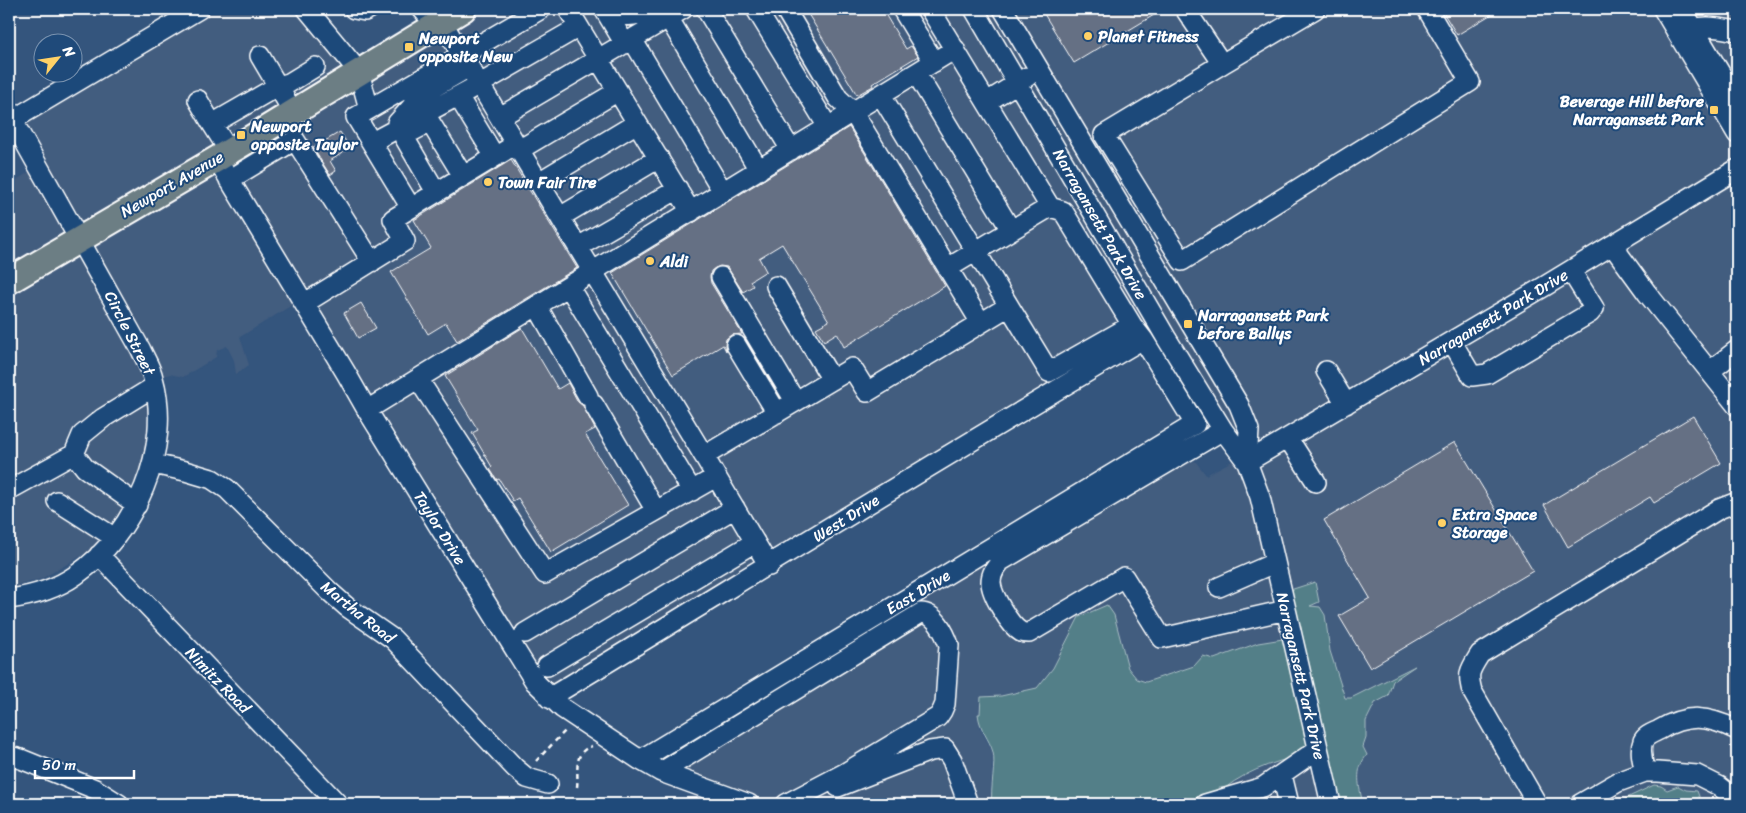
<svg xmlns="http://www.w3.org/2000/svg" width="1746" height="813" font-family="Sriracha,sans-serif">
  <style>
    .built { fill: #435d7f }
    .green { fill: #537f88; stroke: #a9bfc4 }
    .building { fill: #657084; stroke: #fff }
    .lines { fill: none; stroke-linecap: round; stroke-linejoin: round }
    .minor-casing { stroke: #fff; stroke-width: 22 }
    .major-casing { stroke: #fff; stroke-width: 29 }
    .path { stroke: #fff; stroke-width: 2.5; stroke-dasharray: 5 4; stroke-linecap: butt }
    .minor { stroke: #1f4a7a; stroke-width: 19 }
    .major { stroke: #6c7e84; stroke-width: 25 }
    .poi-dot { fill: #ffd166; stroke: #1f4a7a; stroke-width: 2 }
    .labels { text-anchor: middle; dominant-baseline: central; stroke-width: 4; stroke-linejoin: round; paint-order: stroke }
    .poi-label { font-size: 16px; font-weight: bold; fill: #fff; stroke: #1f4a7a; text-anchor: start }
    .street-label { font-size: 16px; fill: #fff; stroke: #1f4a7a }
  </style>
  <rect width="100%" height="100%" fill="#34557d"/>
  <filter id="ink" filterUnits="userSpaceOnUse"><feTurbulence type="fractalNoise" baseFrequency=".02" numOctaves="2"/><feDisplacementMap in="SourceGraphic" scale="10" xChannelSelector="R" yChannelSelector="G"/><feConvolveMatrix kernelMatrix="1 2 1 2 8 2 1 2 1" color-interpolation-filters="sRGB"/></filter>
  <g filter="url(#ink)">
    <path class="built" d="M201 9H299L354 73 464 9H1658L1737 139V804H1713L1709 800 1699 799 1697 791 1686 790 1678 786 1667 790 1636 793 1614 804H1363L1358 779 1366 738V721L1375 703 1388 696 1393 681 1410 669 1351 698H1345L1330 651 1325 615 1309 606 1318 590 1289 638 1258 643 1214 659 1203 657 1194 666 1146 682 1137 679 1128 668 1118 630 1079 617 1053 668 1037 688 1001 696 979 726 993 753 991 795 992 804H742L647 766 1163 446 1181 465 1195 461 1206 475 1236 459 1158 330 1031 405 546 700 297 302 240 337 249 365 236 374 234 360 227 346 217 350 216 357 183 377 170 374 149 381 146 380 148 449 123 511 88 552 41 579 9 588V185L32 170 10 126Z
      M1678 9H1737V105Z
      M1314 753 1326 804H1195L1219 787 1225 788 1234 781 1285 758Z"/>
    <path class="green" d="M1315 582 1319 602 1310 606 1320 607 1325 615 1330 651 1345 698H1351L1415 666 1393 681 1388 696 1375 703 1366 721V738L1363 747 1367 755C1354 770 1359 786 1363 804H1326L1314 753C1285 758 1249 769 1225 788H1219L1195 804H992C990 789 996 763 993 752 989 738 980 731 978 714H980L981 697 1001 696 1037 688 1053 668 1079 617 1107 605 1114 615 1128 668 1137 679 1146 682 1194 666 1203 656 1214 659 1258 643 1289 638 1284 592Z
      M1654 785 1661 786 1667 790 1678 786 1686 790 1697 791 1700 799 1709 800 1713 804H1614Z"/>
    <path class="building" d="M805 9H882L906 49 911 46 918 56 872 84 873 86 857 95Z
      M1041 9H1164L1074 63Z
      M1441 9H1500L1457 35Z
      M849 127 945 286 844 347 837 333 824 341 816 328 829 321 782 244 759 258 766 271 750 281 753 286 743 292 727 267 720 266 715 268 711 271 710 277 711 283 742 334 731 335 726 339 725 345 726 351 723 345 673 375 612 273Z
      M340 132 350 148 330 161 336 171 330 175 313 148Z
      M511 160 577 268 457 341 446 323 428 334 391 272 431 248 414 220Z
      M361 303 376 328 358 338 344 313Z
      M522 328 558 389 568 383 578 402 583 406 595 429 585 434 628 505 551 552 518 498 513 501 499 479 497 480 490 469 492 467 472 433 478 430 445 376Z
      M1693 416 1721 463 1654 503 1650 497 1568 547 1544 505Z
      M1455 442 1533 571 1370 668 1339 616 1370 598 1324 520Z"/>
    <g class="lines">
      <defs>
        <path id="minor" d="M307 9 359 72 369 109
          M354 9 365 11 369 9
          M422 9 436 25
          M568 9 691 212
          M604 9 625 44
          M616 9C625 20 639 15 650 9
          M706 9 791 150
          M756 9 828 127
          M785 9 838 98 853 112 981 323
          M902 9 934 62
          M974 9 1167 339 1223 430 1247 462 1260 497 1331 804
          M1003 9 1239 405 1249 430 1247 462
          M1185 9 1222 64 1104 135 1182 261 1470 82 1427 9
          M1663 9 1737 134
          M1682 9 1737 101
          M668 17 759 170
          M442 22 704 456
          M1684 33C1701 23 1719 28 1737 31
          M632 39 723 192
          M260 56 293 112
          M1222 64 1315 9
          M916 73 1011 230
          M881 95 1049 372 1132 325
          M458 96 495 157
          M198 100 212 124
          M987 102 1027 77
          M9 114 141 350C145 359 151 368 153 378 173 448 135 534 76 575 56 589 32 596 9 599
          M500 117 683 9
          M9 122 199 9
          M397 123 424 93 469 67
          M413 131 430 122 463 176
          M404 137 436 192
          M372 142 480 84 579 27
          M516 144 411 208 356 117 541 9
          M519 150 618 91
          M229 151 212 124 278 86 289 83 315 67
          M217 159 346 373 367 410 535 682 562 708 640 760 661 772 749 804
          M229 180 295 140 372 262
          M539 182 637 123
          M560 217 659 158
          M1612 245 1647 293 1737 406
          M578 247 678 189
          M948 268 1050 207
          M721 277 795 401
          M776 286 832 380
          M569 287 692 491
          M305 303 405 241 393 219 411 208
          M537 306 588 396
          M1452 342 1472 376 1487 374 1590 313 1594 308 1571 271
          M736 345 777 413
          M1326 371 1346 404
          M1710 371 1737 350
          M418 379 545 574 716 477
          M594 405 656 511
          M367 410 955 49
          M1223 430 1001 561C996 567 991 573 991 582 991 594 1010 626 1021 632 1024 633 1026 633 1029 633L1124 577 1162 638 1286 610
          M1288 438 1316 482
          M1247 462 1545 286 1737 169
          M153 464 185 471 212 479 227 489 330 592 347 607 393 639 515 768 527 778 548 784
          M9 490 74 454
          M57 501 115 538
          M137 505 85 468 74 454 82 435 103 418 155 386
          M99 555 338 804
          M769 566 704 456 852 368 867 392 1009 306
          M1219 587 1274 563
          M525 633 735 508
          M547 666 755 542
          M549 698C747 578 944 456 1143 339
          M9 756 21 759 95 789 119 804
          M640 760 1195 424 1143 339 1132 325 1063 211 1050 207 930 9
          M661 772 921 613C935 613 945 633 949 645L945 704 942 711 938 717 845 773 786 804
          M1645 772C1643 763 1639 751 1643 741 1646 735 1653 733 1659 730 1688 713 1708 716 1737 730
          M1282 775 1289 804
          M838 787 930 751 945 749 952 760 968 804
          M1205 804 1263 787 1318 749
          M1537 804 1472 691C1467 673 1470 670 1480 654L1719 509 1737 502
          M1580 804 1618 782 1645 772H1658L1697 775 1719 786 1737 800"/>
        <path id="major" d="M9 281 217 159 463 9"/>
      </defs>
      <use href="#minor" class="minor-casing"/>
      <use href="#major" class="major-casing"/>
      <path class="path" d="M536 761 566 730
        M577 787C579 772 572 752 592 746"/>
      <use href="#minor" class="minor"/>
      <use href="#major" class="major"/>
    </g>
  </g>
  <g class="poi-dot">
    <circle cx="1088" cy="36" r="5"/>
    <rect x="404" y="42" width="10" height="10" rx="2.5"/>
    <rect x="1709" y="105" width="10" height="10" rx="2.5"/>
    <rect x="236" y="130" width="10" height="10" rx="2.5"/>
    <circle cx="488" cy="182" r="5"/>
    <circle cx="650" cy="261" r="5"/>
    <rect x="1183" y="319" width="10" height="10" rx="2.5"/>
    <circle cx="1442" cy="523" r="5"/>
  </g>
  <g class="labels">
    <g class="poi-label">
      <text x="1098" y="36">Planet Fitness</text>
      <text x="419" y="38">Newport<tspan x="419" dy="18">opposite New</tspan></text>
      <text x="1704" y="101" text-anchor="end">Beverage Hill before<tspan x="1704" dy="18">Narragansett Park</tspan></text>
      <text x="251" y="126">Newport<tspan x="251" dy="18">opposite Taylor</tspan></text>
      <text x="498" y="182">Town Fair Tire</text>
      <text x="660" y="261">Aldi</text>
      <text x="1198" y="315">Narragansett Park<tspan x="1198" dy="18">before Ballys</tspan></text>
      <text x="1452" y="514">Extra Space<tspan x="1452" dy="18">Storage</tspan></text>
    </g>
    <g class="street-label">
      <text transform="translate(172 184) rotate(-30)">Newport Avenue</text>
      <text transform="translate(1100 224) rotate(60)">Narragansett Park Drive</text>
      <text transform="translate(1493 317) rotate(-31)">Narragansett Park Drive</text>
      <text transform="translate(130 333) rotate(63)">Circle Street</text>
      <text transform="translate(846 518) rotate(-32)">West Drive</text>
      <text transform="translate(440 528) rotate(58)">Taylor Drive</text>
      <text transform="translate(918 592) rotate(-31)">East Drive</text>
      <text transform="translate(358 612) rotate(39)">Martha Road</text>
      <text transform="translate(1301 676) rotate(77)">Narragansett Park Drive</text>
      <text transform="translate(218 680) rotate(46)">Nimitz Road</text>
    </g>
  </g>
  <rect width="1746" height="813" fill="none" stroke="#1f4a7a" stroke-width="30"/>
  <rect x="15" y="15" width="1716" height="783" fill="none" stroke="#fff" stroke-width="2" filter="url(#ink)"/>
  <g transform="translate(58 58) rotate(60)"><circle r="24" fill="#1f4a7a" stroke="#7992af"/>
  <path d="M0-4L9 19L0 12L-9 19Z" fill="#ffd166"/>
  <text y="-8" font-size="14" font-weight="bold" text-anchor="middle" fill="#ffffff">N</text>
  </g>
  <path d="M35 770v8h99v-8" fill="none" stroke="#ffffff" stroke-width="2.5"/>
  <text x="42" y="770" font-size="15" fill="#ffffff" stroke="#1f4a7a" stroke-width="4" paint-order="stroke">50 m</text>
</svg>
